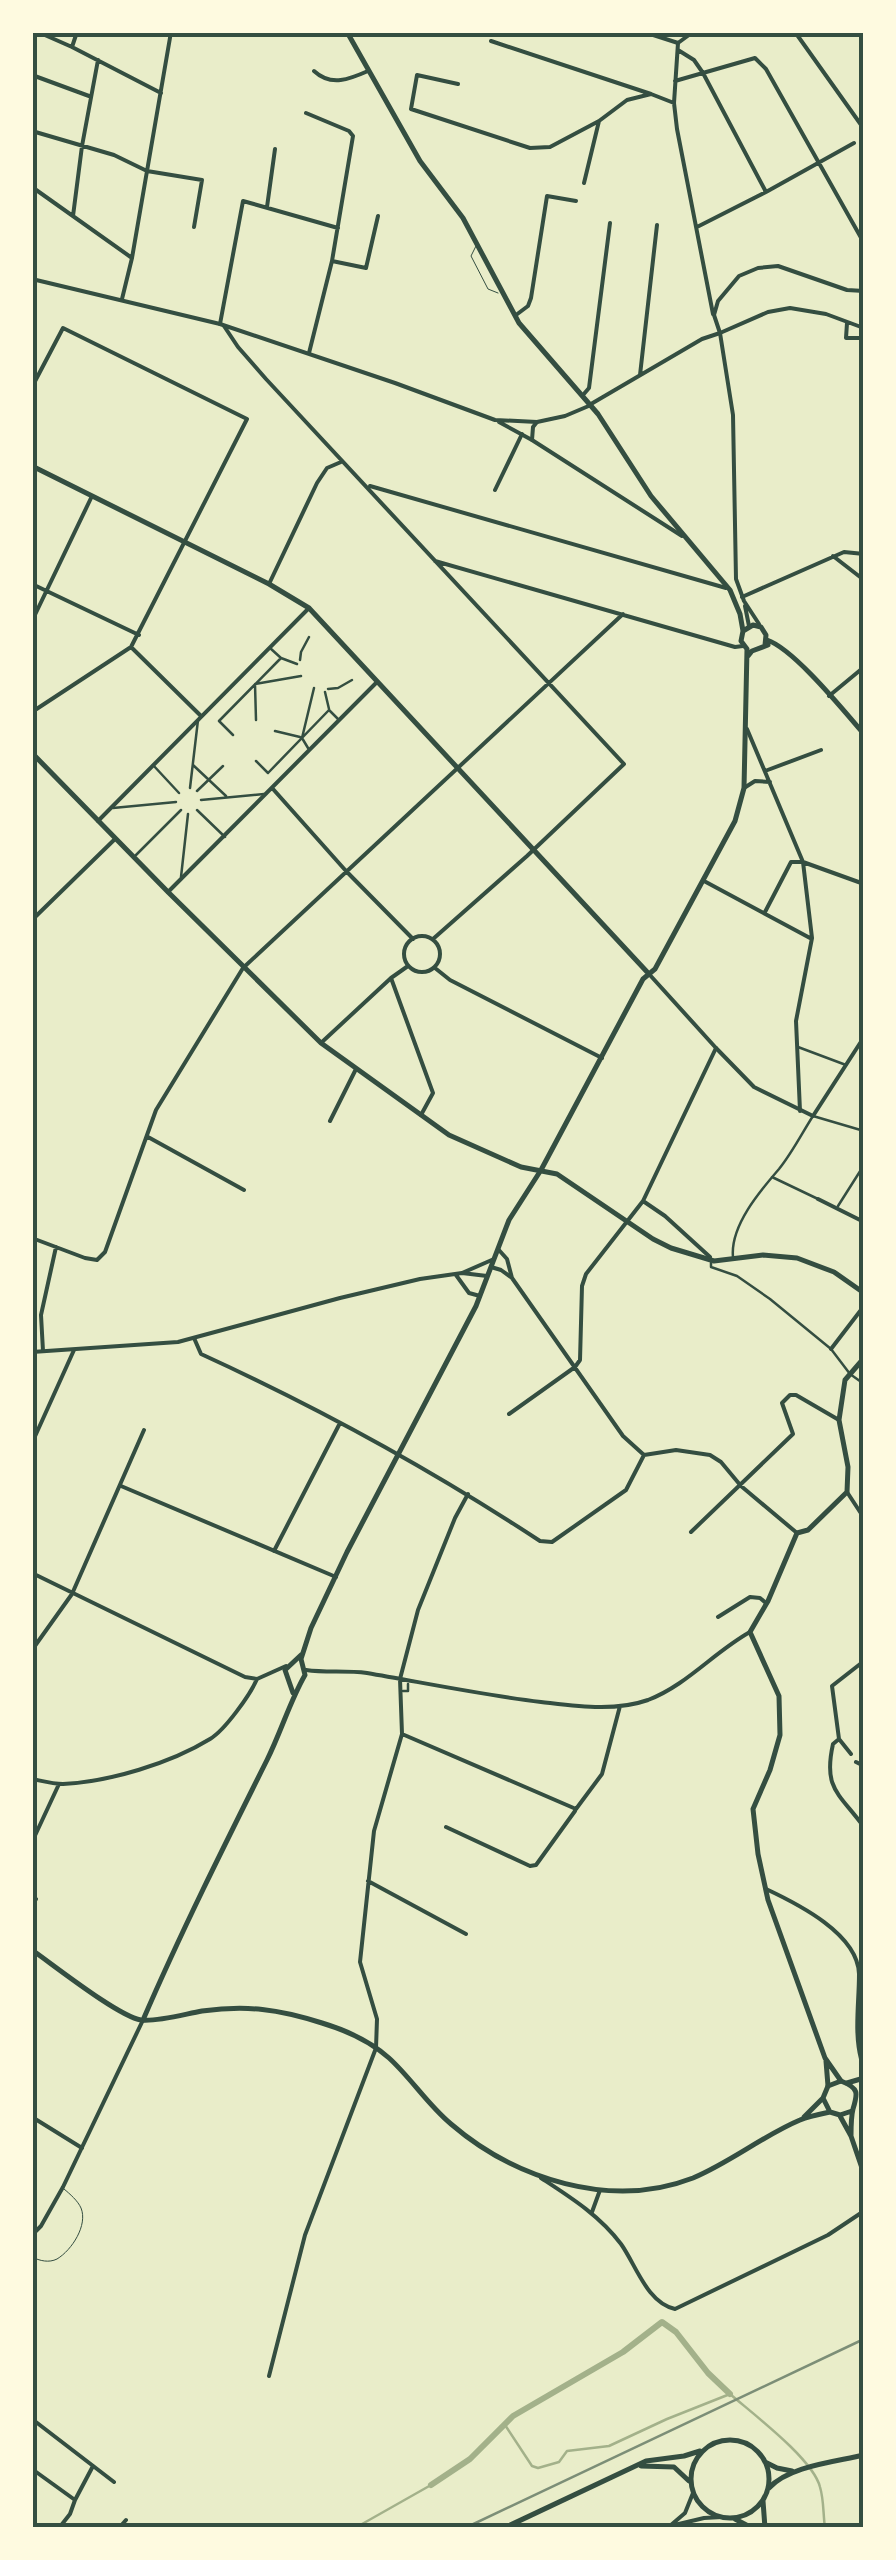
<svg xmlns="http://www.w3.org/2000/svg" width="896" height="2560" font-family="'Public Sans',sans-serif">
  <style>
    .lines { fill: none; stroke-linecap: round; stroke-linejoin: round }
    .stream { stroke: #a3b18a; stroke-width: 2.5 }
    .canal { stroke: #a3b18a; stroke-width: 6 }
    .service { stroke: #344e41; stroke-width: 1 }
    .pedestrian { stroke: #344e41; stroke-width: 2.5 }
    .minor { stroke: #344e41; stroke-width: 4 }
    .tertiary { stroke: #344e41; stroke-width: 4 }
    .secondary { stroke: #344e41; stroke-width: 5 }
    .primary { stroke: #344e41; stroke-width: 5 }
    .rail { stroke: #7c8e77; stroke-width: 2.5 }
    .neatline { fill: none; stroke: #344e41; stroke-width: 4 }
  </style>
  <rect width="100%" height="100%" fill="#e9edc9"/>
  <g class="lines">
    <path class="stream" d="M505 2425 532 2466 538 2468 559 2462 567 2451 609 2446 667 2419 730 2394C753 2414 813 2459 820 2487 824 2500 823 2514 825 2528
      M355 2528 431 2485"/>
    <path class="canal" d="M431 2485 470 2459 513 2416 623 2352 662 2322 676 2332 708 2373 730 2394"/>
    <path class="service" d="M476 246 471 256 488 289 498 293
      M32 2257C40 2261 49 2263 57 2259 72 2250 88 2225 81 2208 78 2201 70 2194 64 2189"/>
    <path class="pedestrian" d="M270 648 281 658 297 664
      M300 660 301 652 309 637
      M328 689 338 688 352 680
      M325 692 329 709
      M256 720 255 684 301 676
      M275 731 300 737
      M233 735 219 721 281 658
      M308 748 302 738 314 688
      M256 761 268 773 329 710 339 720
      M153 765 179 793
      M193 765 226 796
      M190 788 198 720
      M197 791 223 766
      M201 800 264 794
      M113 808 176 802
      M197 810 225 837
      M136 855 181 810
      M181 877 188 814
      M798 1047 846 1065
      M772 1177 818 1199
      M838 1206 864 1165
      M733 1257C730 1226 760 1191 779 1169 792 1153 802 1133 813 1116L864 1131
      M711 1263V1267L737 1276 770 1299 831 1349 850 1374 864 1384
      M403 1691H408V1684"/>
    <path class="minor" d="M38 32 72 47 161 93
      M491 41 651 94
      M678 43 674 103 677 129 713 314
      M72 47 77 32
      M678 50 694 60 703 73 766 192
      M314 71C331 87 350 79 368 71
      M32 75 89 96
      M675 81 755 58 766 69 864 243
      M458 84 417 75 411 109 530 148 550 147 599 121
      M306 113 349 131 353 136 332 261 309 353
      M32 131 114 155 147 171 202 180 194 227
      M584 183 599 121 627 100 651 94 674 103
      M32 187 132 258
      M267 207 275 149
      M73 216 82 146 98 60
      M697 227 766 192 854 143
      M332 261 366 268 378 216
      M122 299 132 258 171 32
      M516 315 528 306 531 298 547 196 576 201
      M847 323 846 338H862
      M220 324 243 201 338 228
      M224 326 238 347 266 379 624 764 527 856 433 939
      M640 375 657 225
      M32 387 63 328 247 419 131 647 32 712
      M583 395 589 388 610 223
      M591 404 702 339 720 333 768 312 790 308 826 314 861 327 862 366
      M532 440 533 427 537 422
      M370 486 726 588
      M495 490 522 434
      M833 556 864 580
      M435 561 735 647 743 646
      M32 584 139 635
      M269 584 317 483 327 468 341 462
      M742 597 844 552 864 554
      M32 621 92 496
      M131 647 201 716
      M829 696 864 667
      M747 729 803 862 812 938 796 1021 800 1111
      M765 771 821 750
      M744 788 755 781 770 782
      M273 789 346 871 413 939
      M98 821 309 608
      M803 862 864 884
      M704 881 810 938
      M168 892 376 683
      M765 912 791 862H803
      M32 920 115 839
      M404 954a18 18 0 1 1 36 0a18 18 0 1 1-36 0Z
      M435 968 450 980 602 1058
      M391 978 433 1093 421 1115
      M322 1042 391 978 408 966
      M330 1121 356 1069
      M148 1137 244 1190
      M818 1199 864 1222
      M643 1201 665 1216 710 1257
      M32 1238 85 1258 97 1260 105 1252 156 1110 243 968 623 614
      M498 1249 507 1259 512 1278
      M491 1267 501 1270 512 1278 623 1436 644 1455
      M194 1338 201 1354C319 1408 432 1470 540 1541L552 1542 626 1490 644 1455
      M831 1349 864 1306
      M43 1351 41 1315 56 1247
      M509 1414 575 1367 580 1360 582 1286 586 1274 643 1201 716 1048
      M32 1443 74 1350
      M644 1455 676 1450 710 1455 721 1462 741 1486 797 1533
      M121 1486 336 1577
      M847 1492 864 1518
      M691 1532 793 1434 782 1403 790 1395H796L839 1420
      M274 1551 340 1423
      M32 1573 245 1677 257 1679 286 1666
      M718 1617 750 1597 760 1598 766 1603
      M32 1650 72 1594 144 1430
      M306 1670C326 1673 346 1670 367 1673 425 1683 483 1695 541 1702 576 1706 614 1712 648 1700 687 1685 714 1652 750 1632
      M402 1734 576 1809 602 1774 620 1706
      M839 1739 833 1744C823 1789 839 1793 864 1827
      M851 1754 839 1739 832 1686 864 1661
      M856 1762 864 1766
      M32 1779C42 1781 53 1784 63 1784 109 1782 171 1763 210 1739 225 1730 250 1695 257 1679
      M446 1827 530 1866 536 1865 575 1811
      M32 1842 59 1784
      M368 1881 466 1934
      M766 1889C798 1904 858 1934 859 1974 859 2003 854 2032 861 2059H864
      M32 1897 36 1899
      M32 2117 82 2148
      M269 2376 305 2235 376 2048 377 2019 360 1962 374 1831 402 1734 400 1679 418 1610 455 1518 468 1494
      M32 2419 114 2482
      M32 2469 75 2500 70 2514 59 2528
      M75 2500 93 2466
      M119 2528 126 2520"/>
    <path class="tertiary" d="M644 32 678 43 693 32
      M795 32 864 129
      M32 279 220 324 395 383 495 420 537 422 565 416 591 405
      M499 422 532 440 682 536
      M745 606 749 626
      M759 624 744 601 736 579 733 415 720 333 714 315 718 301 739 276 758 268 778 266 847 290 864 291
      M649 974 716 1048 754 1087 813 1116 864 1037
      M462 1273 487 1276
      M456 1275 469 1293 480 1296
      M32 1352 178 1342 340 1298 420 1279 462 1273 494 1259
      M541 2178C570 2197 599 2215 621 2244 636 2265 647 2303 675 2309L828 2235 864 2211
      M592 2212 600 2190
      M32 2235 41 2226 63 2187 143 2020
      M671 2525 685 2513 693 2493
      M662 2528 704 2518 722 2517"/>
    <path class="secondary" d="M32 466 269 584 309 608 649 974
      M743 631 753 625 761 627 766 635 765 645
      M767 640C794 649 844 711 864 734
      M748 656 752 651 768 645
      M32 753 168 892 321 1043 449 1135 521 1167 557 1174 653 1239 671 1248 714 1261 763 1255 797 1258 834 1272 864 1293
      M293 1693 285 1670 301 1655
      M143 2020C181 1932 224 1846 267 1760 281 1732 290 1701 305 1675L301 1659 311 1628 347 1552 476 1306 509 1220 541 1170 643 979 655 969 735 821 744 788 747 649 741 641 743 631 740 614 730 590 651 496 598 414 519 323 463 218 420 161 347 32
      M826 2061 828 2086
      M841 2081 825 2058 768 1900 758 1854 753 1809 770 1770 780 1735 779 1696 750 1632 768 1601 797 1533 808 1530 847 1492 848 1467 839 1420 845 1380 864 1358
      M847 2083 864 2078"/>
    <path class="primary" d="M32 1950C55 1966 118 2016 141 2020 157 2022 185 2014 202 2011 247 2005 278 2009 322 2023 345 2030 370 2041 389 2058 411 2078 428 2105 451 2124 515 2179 611 2210 693 2178 731 2162 764 2135 800 2120 809 2116 820 2114 830 2112
      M840 2116 851 2136 864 2174
      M804 2117 823 2098
      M851 2136C851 2127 851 2117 853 2109 858 2093 859 2088 841 2081L828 2086 823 2098 830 2112 840 2115 852 2111
      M691 2479a39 39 0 1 1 78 0a39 39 0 1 1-78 0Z
      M765 2462 777 2468 792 2471
      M641 2466 674 2467 689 2481
      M769 2488C789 2466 835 2462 864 2455
      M763 2501 765 2528
      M735 2519 752 2528
      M504 2528 646 2461 684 2456 700 2451"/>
    <path class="rail" d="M465 2528 864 2339"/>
  </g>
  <rect width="896" height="2560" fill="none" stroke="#fefae0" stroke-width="70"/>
  <rect x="35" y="35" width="826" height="2490" class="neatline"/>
</svg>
